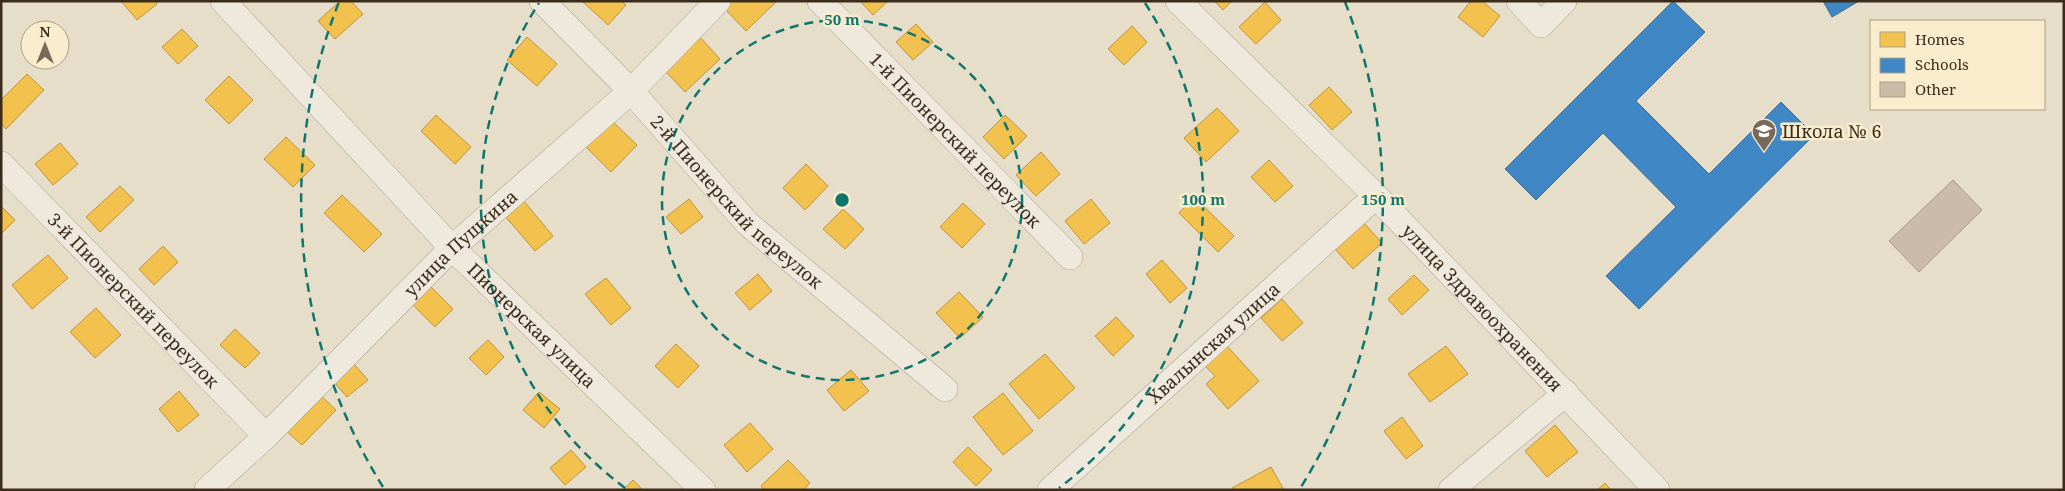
<svg xmlns="http://www.w3.org/2000/svg" width="2065" height="491" font-family="'Noto Serif',serif">
  <style>
    .homes { fill: #f2c14e; stroke: #bb943f }
    .schools { fill: #3f88c5; stroke: #3e6c92 }
    .building { fill: #cbbcaa; stroke: #a79989 }
    .lines { fill: none; stroke-linecap: round; stroke-linejoin: round }
    .minor-casing { stroke: #aba294; stroke-width: 26 }
    .minor { stroke: #eee8dd; stroke-width: 25 }
    .ring { fill: none; stroke: #0f766e; stroke-width: 2.5; stroke-dasharray: 9 6 }
    .labels { text-anchor: middle; dominant-baseline: central; stroke-width: 5; stroke-linejoin: round; paint-order: stroke }
    .poi-label { font-size: 18px; fill: #3b2b1b; stroke: #f9edce; text-anchor: start }
    .street-label { font-size: 18px; fill: #3b2b1b; stroke: #f9edce }
    .centre { fill: #0f766e; stroke: #f9edce; stroke-width: 2.5 }
    .ring-label { font-size: 15px; text-anchor: middle; font-weight: bold; fill: #0f766e; stroke: #f9edce; stroke-width: 5; stroke-linejoin: round; paint-order: stroke }
  </style>
  <rect width="100%" height="100%" fill="#e7deca"/>
  <path class="homes" d="M121 1H155L157 4 137 20Z
    M340 1H351L363 14 335 39 318 21Z
    M582 1H621L626 5 608 25Z
    M731 1H777L746 31 724 8Z
    M860 1H888L873 15Z
    M1214 1H1232L1223 10Z
    M1471 1H1482L1500 16 1483 37 1458 17Z
    M1265 2 1281 20 1256 44 1239 27Z
    M916 24 933 42 913 60 896 42Z
    M1132 26 1147 42 1124 65 1108 49Z
    M182 29 198 46 178 64 162 47Z
    M527 37 557 64 537 86 507 60Z
    M700 37 720 59 685 92 664 70Z
    M27 74 44 90 6 129 1 124V100Z
    M229 76 253 100 229 124 205 100Z
    M1329 87 1352 112 1332 130 1309 105Z
    M1217 108 1239 131 1206 162 1184 138Z
    M436 115 471 147 455 164 421 131Z
    M1005 115 1027 136 1004 159 983 137Z
    M611 120 637 145 611 172 585 146Z
    M286 137 315 165 293 187 264 159Z
    M60 143 78 164 53 185 35 164Z
    M1041 152 1060 174 1036 196 1016 175Z
    M1269 160 1293 186 1275 202 1251 177Z
    M806 164 828 186 805 210 783 188Z
    M120 186 134 200 100 232 86 217Z
    M342 195 382 234 364 252 324 213Z
    M1194 197 1234 236 1218 252 1179 213Z
    M689 199 703 217 681 234 666 217Z
    M1091 199 1110 223 1084 244 1065 221Z
    M523 200 553 236 535 251 504 215Z
    M963 203 985 224 962 248 940 227Z
    M1 206 15 220 1 234Z
    M843 209 864 229 845 249 823 229Z
    M1364 223 1382 243 1353 269 1335 249Z
    M163 246 178 262 154 285 139 269Z
    M48 255 68 278 32 309 12 285Z
    M1162 260 1187 288 1170 303 1146 274Z
    M758 274 772 291 750 310 735 293Z
    M1414 275 1429 290 1402 315 1388 299Z
    M606 278 631 308 611 325 585 294Z
    M431 287 453 309 435 327 413 305Z
    M959 292 983 317 960 338 936 313Z
    M1282 299 1303 323 1282 341 1261 318Z
    M96 308 121 335 95 358 70 332Z
    M1116 317 1134 336 1113 356 1095 336Z
    M235 329 260 353 245 368 220 345Z
    M488 340 504 357 486 375 469 358Z
    M676 344 699 366 678 388 655 366Z
    M1227 346 1259 381 1228 409 1206 384 1215 376 1205 366Z
    M1446 346 1468 374 1430 402 1408 374Z
    M1045 354 1075 388 1039 419 1009 384Z
    M353 363 368 380 347 397 333 381Z
    M851 370 869 391 844 411 827 390Z
    M179 391 199 415 178 432 159 409Z
    M539 392 560 409 544 428 523 410Z
    M318 393 336 410 302 445 284 429Z
    M1003 393 1033 431 1003 455 973 417Z
    M1402 417 1423 446 1406 459 1384 431Z
    M750 423 773 449 747 472 724 445Z
    M1555 425 1578 452 1547 477 1525 451Z
    M968 447 992 470 976 486 953 462Z
    M571 450 586 467 565 485 550 468Z
    M788 460 810 483 803 490H764L761 486Z
    M1271 467 1284 490H1233L1232 488Z
    M633 480 643 490H623Z
    M1605 483 1611 490H1597Z"/>
  <path class="schools" d="M1673 1 1705 32 1636 101 1709 174 1781 102 1814 135 1639 309 1606 276 1676 207 1603 133 1536 200 1505 169Z
    M1823 1H1859L1832 17Z"/>
  <path class="building" d="M1953 180 1982 210 1919 272 1889 241Z"/>
  <g class="lines">
    <defs>
      <g id="minor">
        <path id="s1" d="M223 1 452 248 703 490"/>
        <path id="s2" d="M542 1 631 91 748 224 945 389"/>
        <path id="s3" d="M820 1 1070 257"/>
        <path id="s4" d="M1178 1 1376 196 1657 490"/>
        <path d="M1519 1 1541 25 1564 1"/>
        <path id="s5" d="M1 164 266 436"/>
        <path id="s6" d="M207 490 266 436 452 248 631 91 718 1"/>
        <path id="s7" d="M1050 490 1376 196"/>
        <path d="M1451 490 1566 393"/>
      </g>
    </defs>
    <use href="#minor" class="minor-casing"/>
    <use href="#minor" class="minor"/>
  </g>
  <g class="ring">
    <circle cx="842" cy="200" r="180"/>
    <path d="M625 488A361 361 0 0 1 539 3M1145 3A361 361 0 0 1 1059 488"/>
    <path d="M383 487A541 541 0 0 1 339 2M1345 2A541 541 0 0 1 1301 487"/>
  </g>
  <defs>
    <symbol id="school-pin" viewBox="-11 -11 22 30"><path d="M0 17L-7.5 6A9.5 9.5 0 1 1 7.5 6Z" fill="#776a58" stroke="#f9edce"/><path d="M0-5L7-2L0 1L-7-2ZM-4 1L0 2.5L4 1V4Q0 6-4 4Z" fill="#fff"/></symbol>
  </defs>
  <g fill-rule="evenodd">
    <use href="#school-pin" x="1750" y="117" width="28" height="38"/>
  </g>
  <g class="labels">
    <g class="poi-label">
      <text x="1782" y="131">Школа № 6</text>
    </g>
    <g class="street-label">
      <text stroke="none"><textPath href="#s3" startOffset="194">1-й Пионерский переулок</textPath></text>
      <text stroke="none"><textPath href="#s2" startOffset="280">2-й Пионерский переулок</textPath></text>
      <text stroke="none"><textPath href="#s6" startOffset="354">улица Пушкина</textPath></text>
      <text stroke="none"><textPath href="#s5" startOffset="190">3-й Пионерский переулок</textPath></text>
      <text stroke="none"><textPath href="#s4" startOffset="432">улица Здравоохранения</textPath></text>
      <text stroke="none"><textPath href="#s1" startOffset="448">Пионерская улица</textPath></text>
      <text stroke="none"><textPath href="#s7" startOffset="220">Хвалынская улица</textPath></text>
    </g>
  </g>
  <circle cx="842" cy="200" r="8" class="centre"/>
  <g class="ring-label">
    <text x="842" y="25">50 m</text>
    <text x="1203" y="205">100 m</text>
    <text x="1383" y="205">150 m</text>
  </g>
  <rect width="2065" height="491" fill="none" stroke="#3b2b1b" stroke-width="5"/>
  <rect x="1870" y="20" width="175" height="90" fill="#f9edce" stroke="#ad9f86"/>
  <rect x="1880" y="32" width="25" height="15" fill="#f2c14e" stroke="#ad9f86"/>
  <text x="1915" y="45" font-size="15" fill="#3b2b1b">Homes</text>
  <rect x="1880" y="58" width="25" height="15" fill="#3f88c5" stroke="#ad9f86"/>
  <text x="1915" y="70" font-size="15" fill="#3b2b1b">Schools</text>
  <rect x="1880" y="82" width="25" height="15" fill="#cbbcaa" stroke="#ad9f86"/>
  <text x="1915" y="95" font-size="15" fill="#3b2b1b">Other</text>
  <g transform="translate(45 45)"><circle r="24" fill="#f9edce" stroke="#ad9f86"/>
  <path d="M0-4L9 19L0 12L-9 19Z" fill="#776a58"/>
  <text y="-8" font-size="14" font-weight="bold" text-anchor="middle" fill="#3b2b1b">N</text>
  </g>
</svg>
